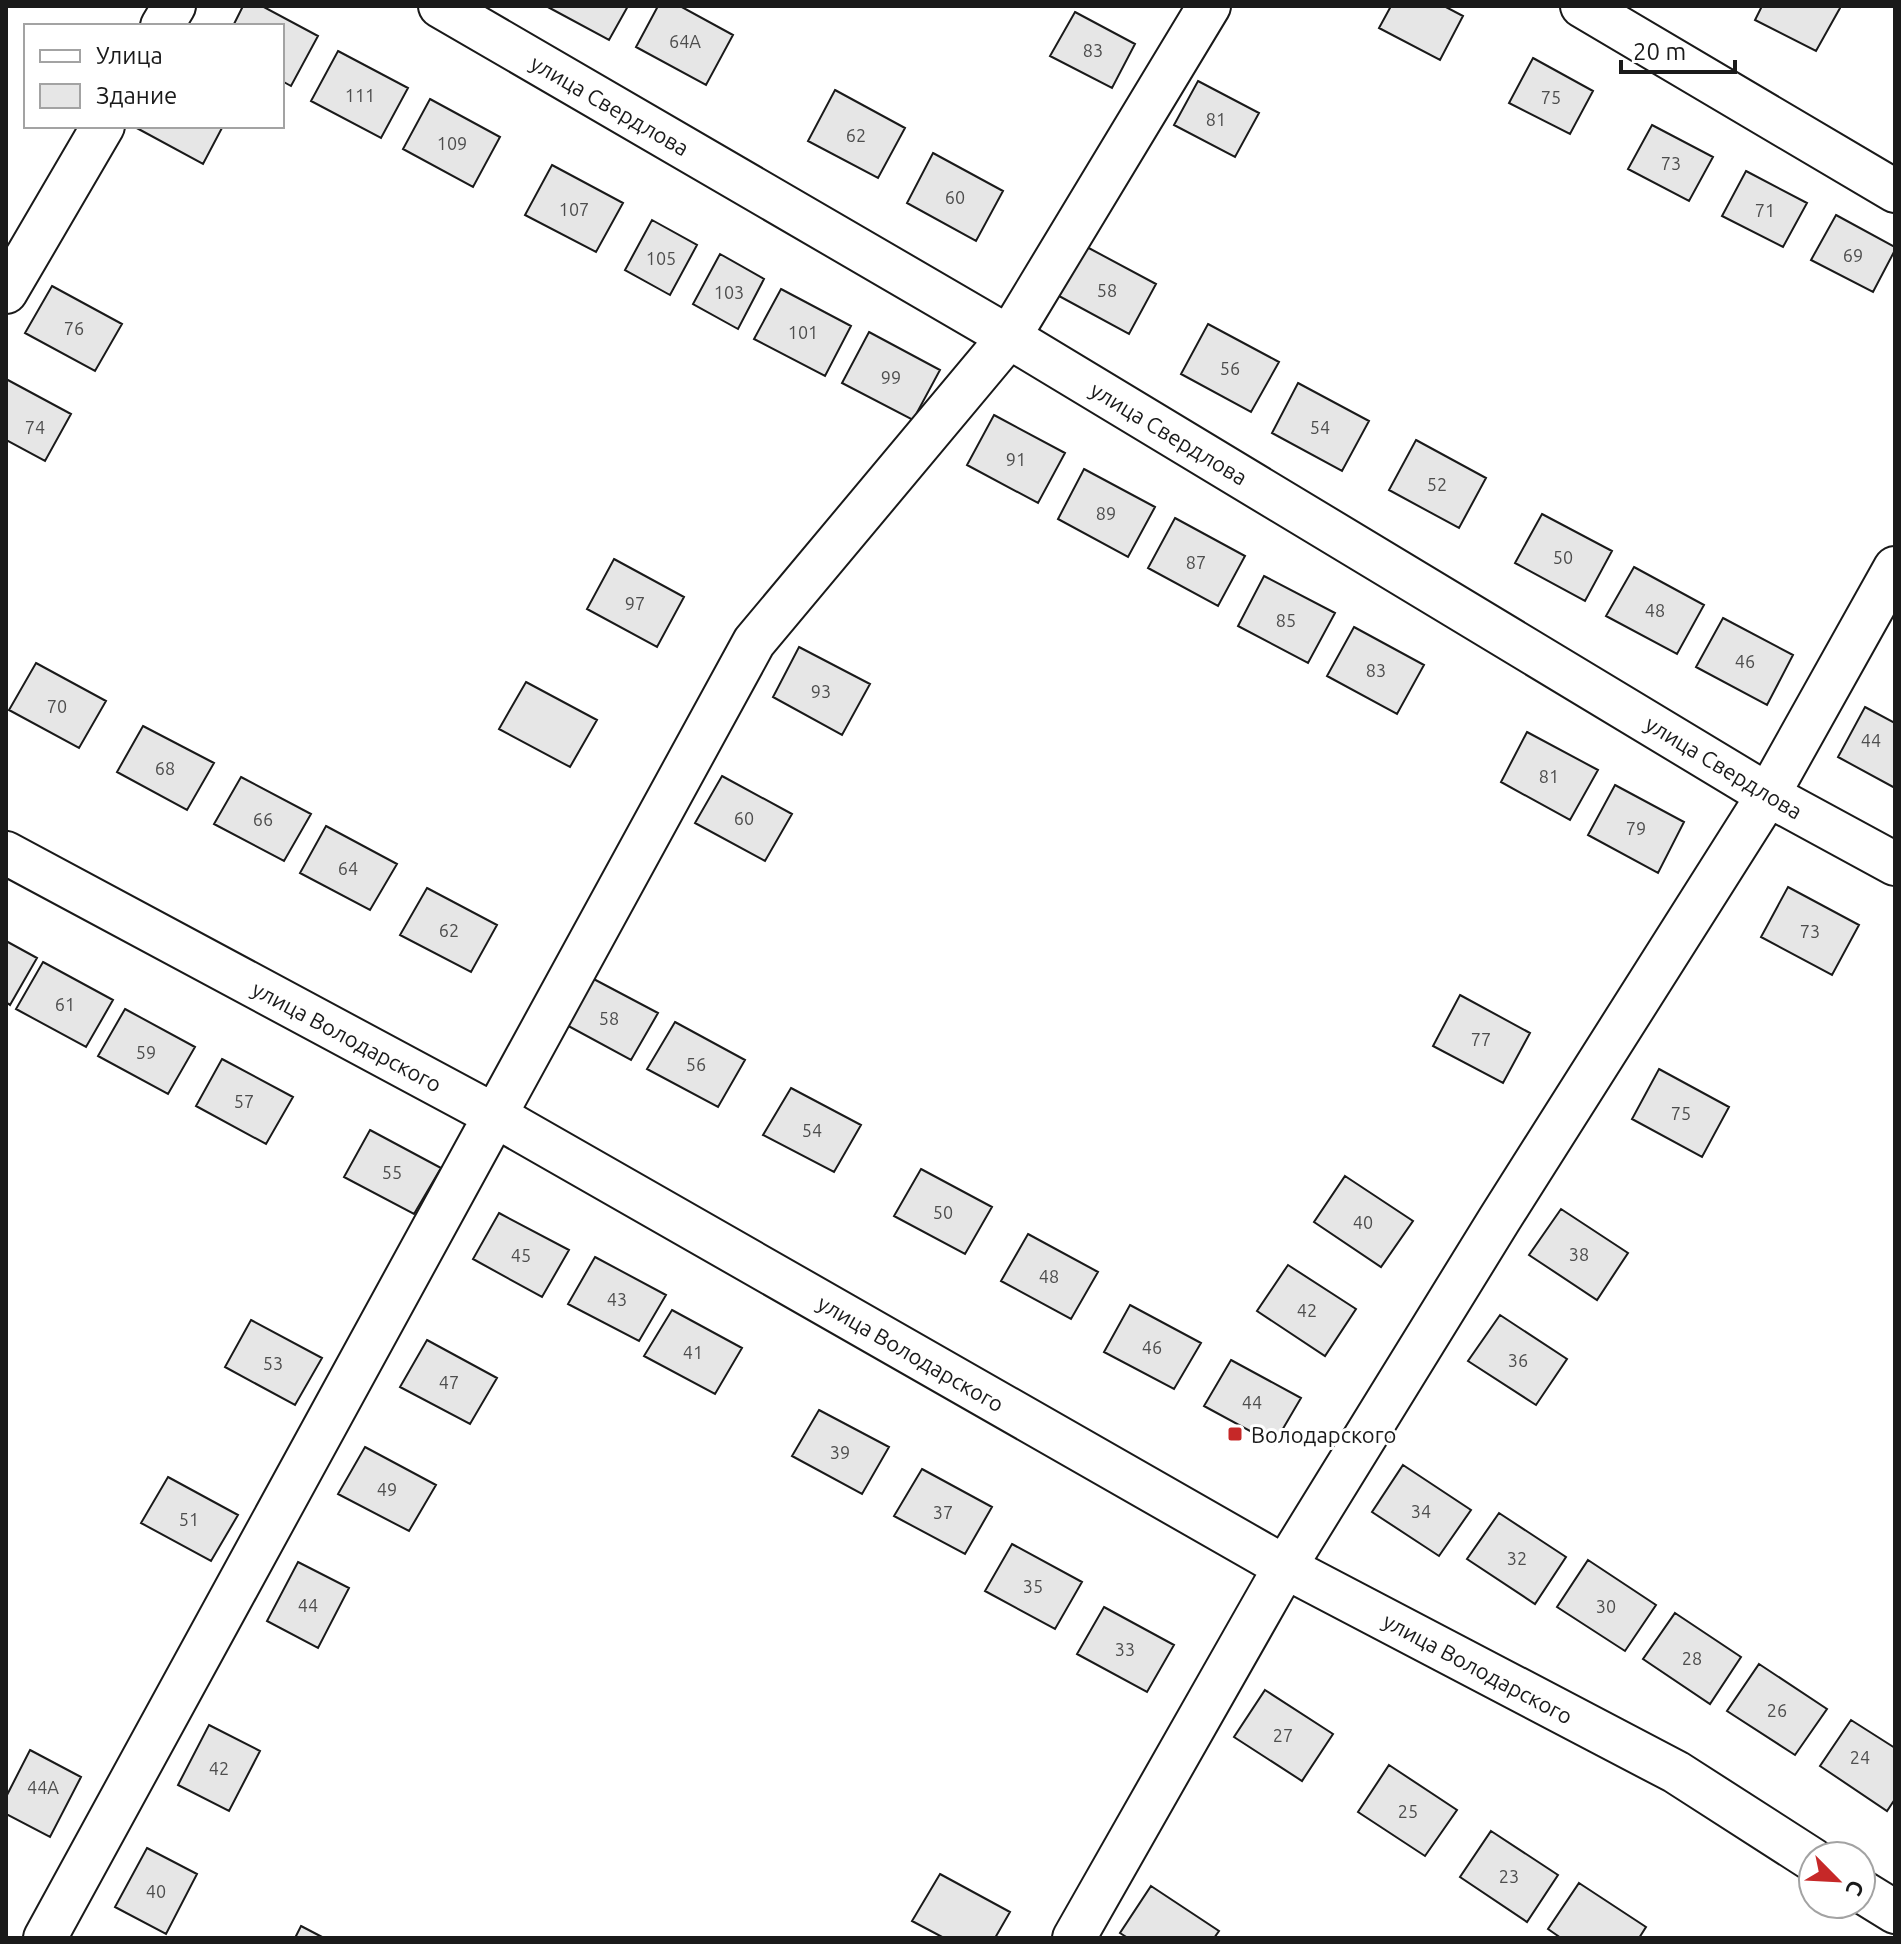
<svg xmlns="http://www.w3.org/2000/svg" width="1901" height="1944" font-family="Ubuntu,sans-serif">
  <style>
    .building { fill: #e6e6e6; stroke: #1a1a1a; stroke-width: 2 }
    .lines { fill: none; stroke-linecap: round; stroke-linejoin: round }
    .minor-casing { stroke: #1a1a1a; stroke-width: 46 }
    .minor { stroke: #fff; stroke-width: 42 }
    .poi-dot { fill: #c62828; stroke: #fff; stroke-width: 3 }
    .labels { text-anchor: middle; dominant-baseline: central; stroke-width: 6; stroke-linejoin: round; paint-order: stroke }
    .number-label { font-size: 18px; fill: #4d4d4d }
    .street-label { font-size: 22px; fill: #1a1a1a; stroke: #fff }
    .poi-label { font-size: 22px; fill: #1a1a1a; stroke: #fff; text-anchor: start }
  </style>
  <rect width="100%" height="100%" fill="#fff"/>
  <path class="building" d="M243 6H262L318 36 291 86 282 81V26H233Z
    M546 6H628L609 40Z
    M658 6H680L733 35 706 85 636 47Z
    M1391 6H1444L1463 16 1440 60 1379 28Z
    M1762 6H1837L1840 8 1816 51 1755 20Z
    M1075 12 1135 44 1112 88 1050 56Z
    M338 51 408 88 381 138 311 101Z
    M1533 58 1593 91 1570 134 1509 103Z
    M1198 81 1259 113 1235 157 1174 125Z
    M835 90 905 128 878 178 808 141Z
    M430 99 500 137 473 187 403 149Z
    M1652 125 1713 157 1689 201 1628 169Z
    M133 126H223L203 164Z
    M933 153 1003 191 976 241 907 203Z
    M552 165 623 203 596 252 525 215Z
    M1746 171 1807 203 1783 247 1722 216Z
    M1836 215 1895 247V250L1873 292 1811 260Z
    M652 220 697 245 670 295 625 270Z
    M1085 246 1156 284 1129 334 1059 296Z
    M720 254 764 279 738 329 693 304Z
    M52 286 122 324 95 371 25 333Z
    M781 289 851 326 825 376 754 339Z
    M1208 324 1279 362 1251 412 1181 374Z
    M869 332 940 370 913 420 842 383Z
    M6 379 71 414 45 461 6 440Z
    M1298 383 1369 421 1342 471 1272 433Z
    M994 415 1065 453 1038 503 967 465Z
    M1416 440 1486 478 1459 528 1389 490Z
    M1084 469 1155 507 1128 557 1058 519Z
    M1542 514 1612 551 1585 601 1515 563Z
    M1175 518 1245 556 1218 606 1148 568Z
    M614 559 684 597 657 647 587 609Z
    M1634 567 1704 605 1677 654 1606 616Z
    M1264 576 1335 613 1308 663 1238 626Z
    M1723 618 1793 655 1767 705 1696 667Z
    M1354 627 1424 665 1397 714 1327 676Z
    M799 647 870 684 842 735 773 697Z
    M36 663 106 701 79 748 9 710Z
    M526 682 597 720 570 767 499 729Z
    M1865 707 1895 723V788L1838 757Z
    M143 726 214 763 187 810 117 772Z
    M1527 732 1598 770 1570 820 1501 782Z
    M722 776 792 814 765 861 695 823Z
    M241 777 311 814 284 861 214 824Z
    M1615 785 1684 822 1658 873 1588 835Z
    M326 826 397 864 370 910 300 873Z
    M1788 887 1859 925 1832 975 1761 937Z
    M427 888 497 925 471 972 400 935Z
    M6 941 37 958 10 1005 6 1002Z
    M43 962 113 1000 86 1047 16 1009Z
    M588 976 658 1013 631 1060 561 1022Z
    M1460 995 1530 1033 1503 1083 1433 1046Z
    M125 1009 195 1047 168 1094 98 1056Z
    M675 1022 745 1060 718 1107 647 1069Z
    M222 1059 293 1097 266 1144 196 1106Z
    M1659 1069 1729 1107 1702 1157 1632 1119Z
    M791 1088 861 1125 834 1172 763 1135Z
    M370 1130 441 1168 414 1214 344 1177Z
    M921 1169 992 1207 965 1254 894 1216Z
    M1345 1176 1413 1221 1381 1267 1314 1222Z
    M1561 1209 1628 1253 1597 1300 1529 1255Z
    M499 1213 569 1250 542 1297 473 1259Z
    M1028 1234 1098 1272 1071 1319 1001 1281Z
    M595 1257 666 1295 639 1341 568 1304Z
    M1288 1265 1356 1309 1325 1356 1257 1311Z
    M1130 1305 1201 1343 1174 1389 1104 1352Z
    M672 1310 742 1348 715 1394 644 1356Z
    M1500 1315 1567 1359 1536 1405 1468 1361Z
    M251 1320 322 1358 295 1405 225 1367Z
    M427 1340 497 1378 470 1424 400 1387Z
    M1231 1360 1301 1398 1274 1444 1204 1406Z
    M819 1410 889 1447 862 1494 792 1456Z
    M365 1447 436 1485 409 1531 338 1494Z
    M1403 1465 1471 1510 1439 1556 1372 1512Z
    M922 1469 992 1507 965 1554 894 1516Z
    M168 1477 238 1515 211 1561 141 1523Z
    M1499 1513 1566 1557 1535 1604 1467 1559Z
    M1012 1544 1082 1582 1055 1629 985 1591Z
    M1588 1560 1656 1605 1625 1651 1557 1607Z
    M298 1562 349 1588 318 1648 267 1621Z
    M1104 1607 1174 1645 1147 1692 1077 1654Z
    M1675 1613 1741 1657 1710 1704 1643 1659Z
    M1759 1664 1827 1709 1795 1755 1727 1711Z
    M1265 1690 1333 1734 1302 1781 1234 1737Z
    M1851 1720 1895 1748V1799L1887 1811 1820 1766Z
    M209 1725 260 1751 229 1811 178 1785Z
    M30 1750 81 1777 50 1837 6 1814V1797Z
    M1389 1765 1457 1810 1425 1856 1358 1812Z
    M1491 1831 1558 1875 1527 1922 1460 1877Z
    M147 1848 197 1874 166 1934 115 1907Z
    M940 1874 1010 1912 995 1938H944L912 1921Z
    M1579 1883 1646 1927 1639 1938H1561L1548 1929Z
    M1151 1886 1219 1931 1214 1938H1128L1120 1933Z
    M301 1926 324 1938H295Z"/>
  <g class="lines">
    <defs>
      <path id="minor" d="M440 6 1009 337 1768 795 1895 864
        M1582 6 1895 191
        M162 26 174 6
        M6 292 103 126
        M6 853 494 1115 1285 1567 1676 1772 1813 1860
        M1861 1891 1895 1912
        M45 1938 754 642 1009 337 1209 6
        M1074 1938 1285 1567 1499 1220 1768 795 1895 568"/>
    </defs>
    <use href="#minor" class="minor-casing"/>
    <use href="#minor" class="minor"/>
  </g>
  <rect class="poi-dot" x="1227" y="1426" width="16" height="16" rx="4"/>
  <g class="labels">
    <g class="number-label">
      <text x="685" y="41">64А</text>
      <text x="1093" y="50">83</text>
      <text x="360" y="95">111</text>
      <text x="1551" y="97">75</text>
      <text x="1216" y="119">81</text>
      <text x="856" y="135">62</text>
      <text x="452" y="143">109</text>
      <text x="1671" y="163">73</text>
      <text x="955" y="197">60</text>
      <text x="574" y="209">107</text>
      <text x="1765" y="210">71</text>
      <text x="1853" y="255">69</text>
      <text x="661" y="258">105</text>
      <text x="1107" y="290">58</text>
      <text x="729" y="292">103</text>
      <text x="74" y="328">76</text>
      <text x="803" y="332">101</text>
      <text x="1230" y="368">56</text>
      <text x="891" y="377">99</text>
      <text x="35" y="427">74</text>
      <text x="1320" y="427">54</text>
      <text x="1016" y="459">91</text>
      <text x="1437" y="484">52</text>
      <text x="1106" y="513">89</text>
      <text x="1563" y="557">50</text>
      <text x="1196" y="562">87</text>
      <text x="635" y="603">97</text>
      <text x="1655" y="610">48</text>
      <text x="1286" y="620">85</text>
      <text x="1745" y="661">46</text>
      <text x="1376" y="670">83</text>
      <text x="821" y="691">93</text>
      <text x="57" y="706">70</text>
      <text x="1871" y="740">44</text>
      <text x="165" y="768">68</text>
      <text x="1549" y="776">81</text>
      <text x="744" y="818">60</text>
      <text x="263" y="819">66</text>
      <text x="1636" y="828">79</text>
      <text x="348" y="868">64</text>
      <text x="449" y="930">62</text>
      <text x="1810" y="931">73</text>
      <text x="65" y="1004">61</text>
      <text x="609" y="1018">58</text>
      <text x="1481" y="1039">77</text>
      <text x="146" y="1052">59</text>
      <text x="696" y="1064">56</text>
      <text x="244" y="1101">57</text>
      <text x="1681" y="1113">75</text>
      <text x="812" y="1130">54</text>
      <text x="392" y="1172">55</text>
      <text x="943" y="1212">50</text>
      <text x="1363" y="1222">40</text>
      <text x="1579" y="1254">38</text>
      <text x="521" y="1255">45</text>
      <text x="1049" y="1276">48</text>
      <text x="617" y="1299">43</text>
      <text x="1307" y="1310">42</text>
      <text x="1152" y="1347">46</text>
      <text x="693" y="1352">41</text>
      <text x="1518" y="1360">36</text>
      <text x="273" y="1363">53</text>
      <text x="449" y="1382">47</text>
      <text x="1252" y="1402">44</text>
      <text x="840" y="1452">39</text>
      <text x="387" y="1489">49</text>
      <text x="1421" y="1511">34</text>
      <text x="943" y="1512">37</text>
      <text x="189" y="1519">51</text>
      <text x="1517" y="1558">32</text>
      <text x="1033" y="1586">35</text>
      <text x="308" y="1605">44</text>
      <text x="1606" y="1606">30</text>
      <text x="1125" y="1649">33</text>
      <text x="1692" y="1658">28</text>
      <text x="1777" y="1710">26</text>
      <text x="1283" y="1735">27</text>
      <text x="1860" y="1757">24</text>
      <text x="219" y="1768">42</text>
      <text x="43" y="1787">44А</text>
      <text x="1408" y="1811">25</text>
      <text x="1509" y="1876">23</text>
      <text x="156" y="1891">40</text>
    </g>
    <g class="street-label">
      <text transform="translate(610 105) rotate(30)">улица Свердлова</text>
      <text transform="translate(1169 433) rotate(31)">улица Свердлова</text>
      <text transform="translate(1724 767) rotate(31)">улица Свердлова</text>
      <text transform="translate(347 1036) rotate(28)">улица Володарского</text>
      <text transform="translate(911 1353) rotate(30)">улица Володарского</text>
      <text transform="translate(1478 1668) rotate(28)">улица Володарского</text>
    </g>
    <g class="poi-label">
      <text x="1251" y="1434">Володарского</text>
    </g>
  </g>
  <rect width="1901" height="1944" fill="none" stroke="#1a1a1a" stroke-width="16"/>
  <rect x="24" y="24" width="260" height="104" fill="#ffffff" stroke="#a3a3a3" stroke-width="2"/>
  <rect x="40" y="50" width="40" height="12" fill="#ffffff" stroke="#a3a3a3" stroke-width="2"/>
  <text x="96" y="64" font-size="24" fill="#1a1a1a">Улица</text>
  <rect x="40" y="84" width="40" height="24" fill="#e6e6e6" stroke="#a3a3a3" stroke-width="2"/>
  <text x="96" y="104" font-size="24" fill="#1a1a1a">Здание</text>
  <g transform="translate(1837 1880) rotate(114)"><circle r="38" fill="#ffffff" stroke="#a3a3a3" stroke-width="2"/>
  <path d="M0-6L14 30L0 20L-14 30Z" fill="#c62828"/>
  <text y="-12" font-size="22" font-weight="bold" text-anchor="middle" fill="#1a1a1a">С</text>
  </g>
  <path d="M1621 60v12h114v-12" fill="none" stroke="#1a1a1a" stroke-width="4"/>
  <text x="1633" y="60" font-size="24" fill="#1a1a1a" stroke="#ffffff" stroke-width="6" paint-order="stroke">20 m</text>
</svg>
